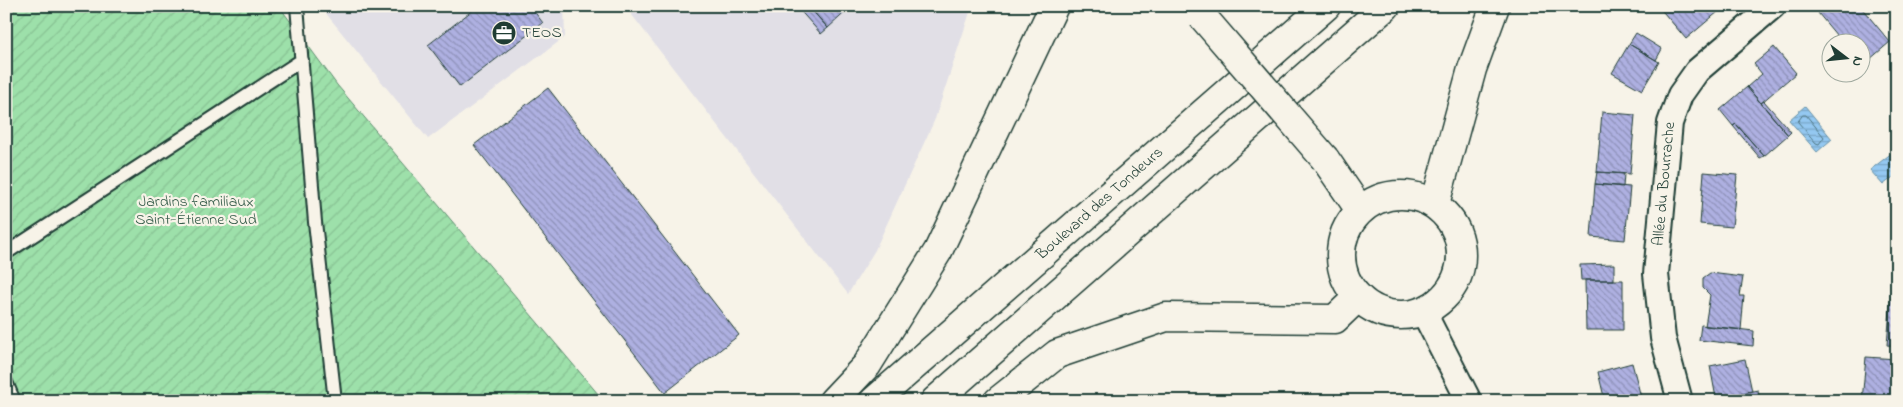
<svg xmlns="http://www.w3.org/2000/svg" width="1903" height="407" font-family="'Indie Flower',sans-serif">
  <style>
    .built { fill: #e1dfe6 }
    .garden { fill: url(#garden-furrows); stroke: #5e8e6f }
    .water { fill: url(#water-rules); stroke: #6590a5 }
    .lines { fill: none; stroke-linecap: round; stroke-linejoin: round }
    .shore { stroke: #4e7580; stroke-width: 1 }
    .building { fill: url(#building-back-hatch); stroke: #1f3d34 }
    .lane-casing { stroke: #1f3d34; stroke-width: 16 }
    .street-casing { stroke: #1f3d34; stroke-width: 28 }
    .secondary-casing { stroke: #1f3d34; stroke-width: 31 }
    .highway-casing { stroke: #1f3d34; stroke-width: 31 }
    .lane { stroke: #f7f3e8; stroke-width: 12 }
    .street { stroke: #f7f3e8; stroke-width: 24 }
    .secondary { stroke: #f7f3e8; stroke-width: 28 }
    .highway { stroke: #f7f3e8; stroke-width: 28 }
    .secondary-bridge-casing { stroke: #1f3d34; stroke-width: 31; stroke-linecap: butt }
    .secondary-bridge { stroke: #f7f3e8; stroke-width: 28 }
    .labels { text-anchor: middle; dominant-baseline: central; stroke-width: 4.5; stroke-linejoin: round; paint-order: stroke }
    .poi-label { font-size: 16px; fill: #1f3d34; stroke: #f7f3e8; text-anchor: start }
    .street-label { font-size: 16px; fill: #1f3d34; stroke: #f7f3e8 }
    .park-label { font-size: 16px; fill: #385e4c; stroke: #f7f3e8 }
  </style>
  <defs>
    <pattern id="garden-furrows" width="10" height="10" patternUnits="userSpaceOnUse" patternTransform="scale(1.25)"><rect width="10" height="10" fill="#9de0aa"/><path d="M-1 1l2-2M0 10L10 0M9 11l2-2" fill="none" stroke="#87c193"/></pattern>
    <pattern id="water-rules" width="6" height="5" patternUnits="userSpaceOnUse" patternTransform="scale(1.25)"><rect width="6" height="5" fill="#94c8f1"/><path d="M0 2.5h6" fill="none" stroke="#78a4c4"/></pattern>
    <pattern id="building-back-hatch" width="6" height="6" patternUnits="userSpaceOnUse" patternTransform="scale(1.25)"><rect width="6" height="6" fill="#aeb0e1"/><path d="M-1 5l2 2M0 0l6 6M5-1l2 2" fill="none" stroke="#8d90b7"/></pattern>
  </defs>
  <rect width="100%" height="100%" fill="#f7f3e8"/>
  <filter id="ink" filterUnits="userSpaceOnUse"><feTurbulence type="fractalNoise" baseFrequency=".02" numOctaves="2"/><feDisplacementMap in="SourceGraphic" scale="10" xChannelSelector="R" yChannelSelector="G"/><feConvolveMatrix kernelMatrix="1 2 1 2 8 2 1 2 1" color-interpolation-filters="sRGB"/></filter>
  <g filter="url(#ink)">
    <path class="built" d="M320 6H564L565 37 428 139Z
      M625 6H972L935 119 875 250 848 294Z"/>
    <path class="garden" d="M6 6H279L337 85 604 401H6Z"/>
    <path class="water" d="M1805 106 1832 139 1817 152 1789 120Z
      M1897 149V174L1883 185 1870 170Z"/>
    <g class="lines">
      <path class="shore" d="M1803 115H1806L1824 137 1819 144 1816 143 1798 122Z"/>
    </g>
    <path class="building" d="M478 6H530L543 23 460 87 428 45Z
      M796 6H808L828 28 821 34Z
      M808 6H852L828 28Z
      M1658 6H1725L1686 39Z
      M1826 6H1860L1890 42 1862 66 1860 42H1842L1818 13Z
      M1636 33 1662 49 1656 60 1629 44Z
      M1629 44 1659 62 1642 90 1612 73Z
      M1774 47 1796 73 1761 103 1747 87 1762 74 1754 64Z
      M1747 87 1788 135 1764 156 1736 124 1733 126 1720 110Z
      M548 88 739 335 665 393 474 145Z
      M1764 101 1791 132 1788 135 1761 103Z
      M1602 112 1635 115 1630 174 1597 172Z
      M1736 124 1764 156 1760 158 1733 126Z
      M1597 172 1624 174 1623 187 1595 184Z
      M1704 172 1737 175 1732 227 1700 224Z
      M1595 184 1630 187 1625 240 1591 237Z
      M1897 206V260H1892Z
      M1614 264V280H1581L1580 265Z
      M1710 273 1743 277 1740 296H1744L1741 330 1705 326 1710 295 1703 288V278Z
      M1893 274 1897 275V346L1887 345Z
      M1585 280H1623V330H1586Z
      M1701 325 1754 331 1753 346 1699 340Z
      M1866 357 1897 359V401H1862Z
      M1745 359 1752 391 1716 398 1710 366Z
      M1632 363 1642 401H1605L1598 372Z
      M1758 390 1760 401H1723L1722 397Z"/>
    <g class="lines">
      <defs>
        <path id="lane" d="M297 6 315 222 335 401
          M6 253 302 60
          M6 382 14 401"/>
        <g id="street">
          <path d="M1423 311 1469 401"/>
          <path id="s1" d="M1680 401 1663 338 1656 274 1670 123 1680 95 1697 71 1773 6"/>
        </g>
        <path id="secondary" d="M1325 159 1360 210
          M1341 255a60 60 0 1 1 120 0a60 60 0 1 1-120 0Z"/>
        <g id="highway">
          <path d="M1435 204 1472 69 1495 6"/>
          <path d="M833 401 867 365 938 251 1054 6"/>
          <path id="s2" d="M874 401 1326 6"/>
          <path d="M935 401 1386 6"/>
          <path d="M998 401 1057 354 1166 317 1335 319 1358 297"/>
        </g>
      </defs>
      <use href="#lane" class="lane-casing"/>
      <use href="#street" class="street-casing"/>
      <use href="#secondary" class="secondary-casing"/>
      <use href="#highway" class="highway-casing"/>
      <use href="#lane" class="lane"/>
      <use href="#street" class="street"/>
      <use href="#secondary" class="secondary"/>
      <use href="#highway" class="highway"/>
      <defs>
        <path id="secondary-bridge" d="M1202 16 1325 159"/>
      </defs>
      <use href="#secondary-bridge" class="secondary-bridge-casing"/>
      <use href="#secondary-bridge" class="secondary-bridge"/>
    </g>
  </g>
  <defs>
    <symbol id="office-disc" viewBox="-11 -11 22 22"><circle r="9.5" fill="#1f3d34" stroke="#f7f3e8"/><path d="M-6-3h4V-5.5h4V-3h4V5H-6ZM-1-4.5V-3h2v-1.5ZM-6 0V1H6V0Z" fill="#fff"/></symbol>
  </defs>
  <g fill-rule="evenodd">
    <use href="#office-disc" x="490" y="19" width="28" height="28"/>
  </g>
  <g class="labels">
    <g class="poi-label">
      <text x="522" y="33">TEOS</text>
    </g>
    <g class="street-label">
      <text stroke="none"><textPath href="#s1" startOffset="220">Allée du Bourrache</textPath></text>
      <text stroke="none"><textPath href="#s2" startOffset="300">Boulevard des Tondeurs</textPath></text>
    </g>
    <g class="park-label">
      <text x="196" y="202">Jardins familiaux<tspan x="196" dy="18">Saint-Étienne Sud</tspan></text>
    </g>
  </g>
  <rect width="1903" height="407" fill="none" stroke="#f7f3e8" stroke-width="25"/>
  <rect x="12" y="12" width="1878" height="382" fill="none" stroke="#1f3d34" stroke-width="2" filter="url(#ink)"/>
  <g transform="translate(1846 58) rotate(106)"><circle r="24" fill="#f7f3e8" stroke="#a1aaa0"/>
  <path d="M0-4L9 19L0 12L-9 19Z" fill="#1f3d34"/>
  <text y="-8" font-size="14" font-weight="bold" text-anchor="middle" fill="#1f3d34">N</text>
  </g>
</svg>
